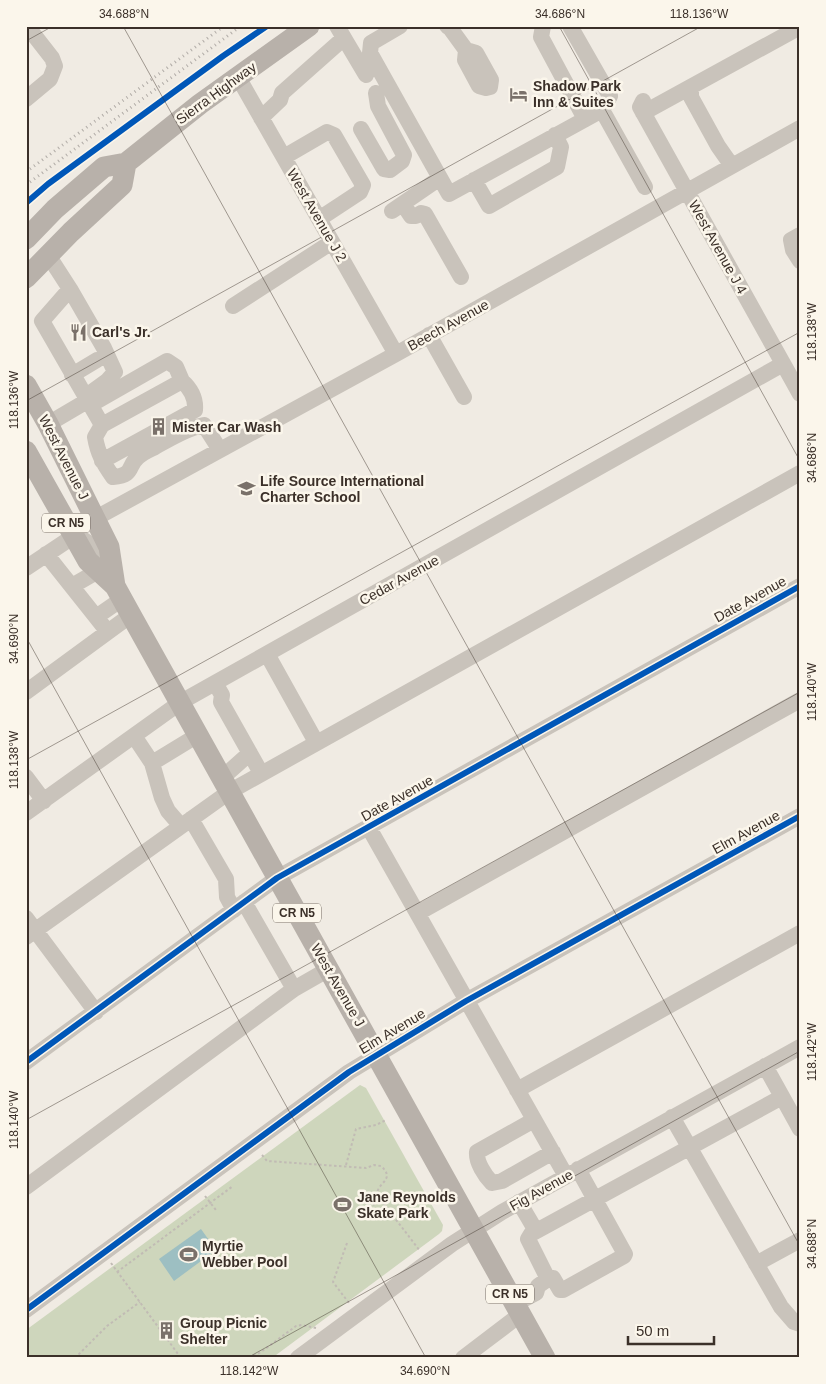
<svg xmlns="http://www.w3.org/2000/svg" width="826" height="1384" font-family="Arial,sans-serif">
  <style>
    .green { fill: #ced6bc }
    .water { fill: #9dbfc2 }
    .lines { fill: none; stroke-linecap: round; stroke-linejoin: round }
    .path { stroke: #c1bbb4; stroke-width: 2; stroke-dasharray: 2.5 2.5; stroke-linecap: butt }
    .minor { stroke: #c9c3bb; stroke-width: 16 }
    .major { stroke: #b8b1aa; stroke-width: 21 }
    .rail { stroke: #b0aba6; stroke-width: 3; stroke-dasharray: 1 4; stroke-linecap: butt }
    .cycleway-casing { stroke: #fbf6eb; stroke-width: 9 }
    .cycleway { stroke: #0057b8; stroke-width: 6 }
    .ticks { fill: none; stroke: #3b3029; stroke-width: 1; stroke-opacity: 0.45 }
    .labels { text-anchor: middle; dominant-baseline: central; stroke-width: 5; stroke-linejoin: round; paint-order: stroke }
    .shield { fill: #fbf6eb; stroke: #756b63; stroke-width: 1 }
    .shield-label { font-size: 12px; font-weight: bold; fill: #3b3029 }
    .poi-label { font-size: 14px; font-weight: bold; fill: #3b3029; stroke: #fbf6eb; text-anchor: start }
    .street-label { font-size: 14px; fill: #3b3029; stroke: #fbf6eb }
    .neatline { fill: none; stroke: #3b3029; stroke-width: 2 }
    .ticks-label { font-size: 12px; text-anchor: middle; fill: #3b3029 }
  </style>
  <rect width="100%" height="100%" fill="#f0ebe3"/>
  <path class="green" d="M360 1085 366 1088 443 1225 442 1231 439 1234 272 1358H26V1330Z"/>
  <path class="water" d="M201 1229 216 1250 174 1281 159 1259Z"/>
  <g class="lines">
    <path class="path" d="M262 1155 267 1161 366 1168 374 1165 381 1166C394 1178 382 1181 378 1190 376 1195 375 1201 373 1206
      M346 1165 356 1129 376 1125 386 1120
      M205 1196 216 1210
      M376 1198 381 1200 420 1251
      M347 1243 333 1282 349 1303
      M111 1263 181 1358
      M117 1272 233 1186
      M75 1358 107 1326 140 1302
      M249 1358 261 1352 296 1326 302 1325 316 1328"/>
    <path class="minor" d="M400 26 371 43 370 53 449 194 602 110
      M447 26 450 28 466 50 476 53 491 80 490 87 486 88 479 86 465 60 466 50
      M543 26 541 37 585 119
      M570 26 610 96 602 110 645 187
      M344 38 366 75
      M238 77 396 354
      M691 88V97L718 146 732 166
      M26 99 50 79 55 66 52 58 27 26
      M643 101 640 107 800 394
      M643 113 800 27
      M261 118 280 100 282 93 344 38 337 26
      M361 129 384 169 390 170 402 161 404 155 378 106 376 93
      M284 157 327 132 334 135 363 185 360 192 319 219
      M474 180 489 206 557 167 561 147 555 135
      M403 204 411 216H416L421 213 425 214 461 277
      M392 211 440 178
      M800 235 791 240 793 250 800 261
      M48 255 70 289 42 321 102 425
      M70 289 104 348 115 372 107 381 85 397
      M233 306 332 242
      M429 335 464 397
      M72 375 97 360
      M90 405 167 361 176 367 182 381
      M48 424 87 401
      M102 461 195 410C196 398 191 389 182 381L102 425 95 437C98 454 103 463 113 477 135 475 127 466 138 457 142 453 149 450 155 447 171 438 186 429 204 425L220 450
      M94 519 396 354 800 128
      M46 554 108 632
      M26 568 74 536C92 539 99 559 108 574
      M72 586 98 571
      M96 617 122 599
      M267 654 316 742
      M215 683 222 695 221 702 261 773
      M26 692 131 615
      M134 736 152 763 162 798 168 811 181 826
      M152 763 198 735
      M26 777 44 801
      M222 778 250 753
      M26 813 181 702 783 364
      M191 819 226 879 227 897 234 910
      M369 828 566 1176
      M244 902 294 989
      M418 913 800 700
      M26 918 96 1012
      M26 937 229 792 800 473
      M26 1062 277 878 800 586
      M765 1066 800 1129
      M517 1090 800 933
      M672 1117 781 1307 794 1322 800 1324
      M534 1120 477 1152C476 1162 485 1176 492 1183L502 1181 553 1152
      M26 1187 294 989 329 969
      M519 1202 536 1231
      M756 1264 800 1240
      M548 1279 553 1278 560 1290H563L624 1256 625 1254 578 1169
      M515 1304 536 1293 538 1286 548 1279 528 1239 531 1234 782 1097
      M26 1310 349 1072 466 1001 800 816
      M298 1358 452 1244 502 1212 800 1047
      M463 1358 521 1314"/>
    <path class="major" d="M26 239 55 209 104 167 126 163 200 104 309 26
      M26 278 71 232 122 185 126 163
      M26 385 48 424 109 547 115 586
      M26 451 88 561 115 586 131 615 545 1358"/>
    <path class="rail" d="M26 172 224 26
      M26 185 241 26"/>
    <defs>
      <path id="cycleway" d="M26 203 48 184 223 56 267 26
        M26 1062 277 878 800 586
        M26 1310 349 1072 466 1001 800 816"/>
    </defs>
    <use href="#cycleway" class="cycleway-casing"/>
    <use href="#cycleway" class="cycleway"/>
  </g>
  <path class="ticks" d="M123 26 800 1246M559 26 800 461M26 41 53 26M26 401 702 26M26 637 426 1358M26 760 800 332M26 1120 800 692M247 1358 800 1051"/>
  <defs>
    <symbol id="hotel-bare" viewBox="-9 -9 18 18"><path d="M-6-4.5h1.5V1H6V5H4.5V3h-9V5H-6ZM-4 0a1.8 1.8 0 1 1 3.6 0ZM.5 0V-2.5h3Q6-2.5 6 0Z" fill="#7a716a" stroke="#fbf6eb" stroke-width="2.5" paint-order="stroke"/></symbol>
    <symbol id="restaurant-bare" viewBox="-9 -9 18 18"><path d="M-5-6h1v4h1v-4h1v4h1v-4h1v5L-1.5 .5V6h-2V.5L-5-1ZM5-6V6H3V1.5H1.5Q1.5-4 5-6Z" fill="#7a716a" stroke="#fbf6eb" stroke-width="2.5" paint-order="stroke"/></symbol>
    <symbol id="building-bare" viewBox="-9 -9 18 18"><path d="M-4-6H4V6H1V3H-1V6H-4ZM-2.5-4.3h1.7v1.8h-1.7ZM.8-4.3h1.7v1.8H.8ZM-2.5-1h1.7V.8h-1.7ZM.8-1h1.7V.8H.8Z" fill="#7a716a" stroke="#fbf6eb" stroke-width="2.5" paint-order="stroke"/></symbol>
    <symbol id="school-bare" viewBox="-9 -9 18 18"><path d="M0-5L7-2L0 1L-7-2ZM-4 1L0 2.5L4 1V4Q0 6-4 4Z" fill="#7a716a" stroke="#fbf6eb" stroke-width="2.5" paint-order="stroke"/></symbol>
    <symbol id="stadium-bare" viewBox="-9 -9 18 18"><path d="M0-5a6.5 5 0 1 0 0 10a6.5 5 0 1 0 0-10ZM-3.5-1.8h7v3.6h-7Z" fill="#7a716a" stroke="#fbf6eb" stroke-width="2.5" paint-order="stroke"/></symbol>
  </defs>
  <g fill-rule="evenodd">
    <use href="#hotel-bare" x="506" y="82" width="25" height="25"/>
    <use href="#restaurant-bare" x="66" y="320" width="25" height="25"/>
    <use href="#building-bare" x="146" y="414" width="25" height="25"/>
    <use href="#school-bare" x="234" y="476" width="25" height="25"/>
    <use href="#stadium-bare" x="330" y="1192" width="25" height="25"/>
    <use href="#stadium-bare" x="176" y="1242" width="25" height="25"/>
    <use href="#building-bare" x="154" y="1318" width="25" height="25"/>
  </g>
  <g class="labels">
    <g class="shield">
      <rect x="42" y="513.5" width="48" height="19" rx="4"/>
      <rect x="273" y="903.5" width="48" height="19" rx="4"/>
      <rect x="486" y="1284.5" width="48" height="19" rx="4"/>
    </g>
    <g class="shield-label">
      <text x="66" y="523">CR N5</text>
      <text x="297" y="913">CR N5</text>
      <text x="510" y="1294">CR N5</text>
    </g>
    <g class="poi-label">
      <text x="533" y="86">Shadow Park<tspan x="533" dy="16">Inn &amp; Suites</tspan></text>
      <text x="92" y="332">Carl's Jr.</text>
      <text x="172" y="427">Mister Car Wash</text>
      <text x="260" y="481">Life Source International<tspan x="260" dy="16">Charter School</tspan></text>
      <text x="357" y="1197">Jane Reynolds<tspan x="357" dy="16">Skate Park</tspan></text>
      <text x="202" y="1246">Myrtie<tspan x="202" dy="16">Webber Pool</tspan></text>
      <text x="180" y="1323">Group Picnic<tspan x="180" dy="16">Shelter</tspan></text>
    </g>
    <g class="street-label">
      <text transform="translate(216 93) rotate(-36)">Sierra Highway</text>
      <text transform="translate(317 215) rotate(60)">West Avenue J 2</text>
      <text transform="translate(718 247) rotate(61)">West Avenue J 4</text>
      <text transform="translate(448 325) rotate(-29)">Beech Avenue</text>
      <text transform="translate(64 457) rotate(63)">West Avenue J</text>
      <text transform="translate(399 580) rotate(-29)">Cedar Avenue</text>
      <text transform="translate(750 599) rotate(-29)">Date Avenue</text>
      <text transform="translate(397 798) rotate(-29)">Date Avenue</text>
      <text transform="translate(746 832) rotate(-29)">Elm Avenue</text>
      <text transform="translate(338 985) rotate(60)">West Avenue J</text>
      <text transform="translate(392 1031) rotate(-31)">Elm Avenue</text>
      <text transform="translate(541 1190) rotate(-29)">Fig Avenue</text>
    </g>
  </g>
  <rect width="826" height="1384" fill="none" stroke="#fbf6eb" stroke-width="55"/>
  <path d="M628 1336v8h86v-8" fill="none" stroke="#3b3029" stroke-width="2.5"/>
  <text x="636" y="1336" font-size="15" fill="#3b3029" stroke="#fbf6eb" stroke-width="4" paint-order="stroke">50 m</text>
  <rect x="28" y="28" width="770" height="1328" class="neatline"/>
  <g class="ticks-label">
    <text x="124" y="18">34.688°N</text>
    <text x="560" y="18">34.686°N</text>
    <text x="699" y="18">118.136°W</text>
    <text transform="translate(812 332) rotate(-90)" y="4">118.138°W</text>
    <text transform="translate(14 400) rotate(-90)" y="4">118.136°W</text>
    <text transform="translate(812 458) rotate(-90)" y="4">34.686°N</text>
    <text transform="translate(14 639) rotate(-90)" y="4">34.690°N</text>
    <text transform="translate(812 692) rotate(-90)" y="4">118.140°W</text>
    <text transform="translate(14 760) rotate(-90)" y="4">118.138°W</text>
    <text transform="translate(812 1052) rotate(-90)" y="4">118.142°W</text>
    <text transform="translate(14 1120) rotate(-90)" y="4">118.140°W</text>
    <text transform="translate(812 1244) rotate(-90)" y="4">34.688°N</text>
    <text x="249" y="1375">118.142°W</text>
    <text x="425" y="1375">34.690°N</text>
  </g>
</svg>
